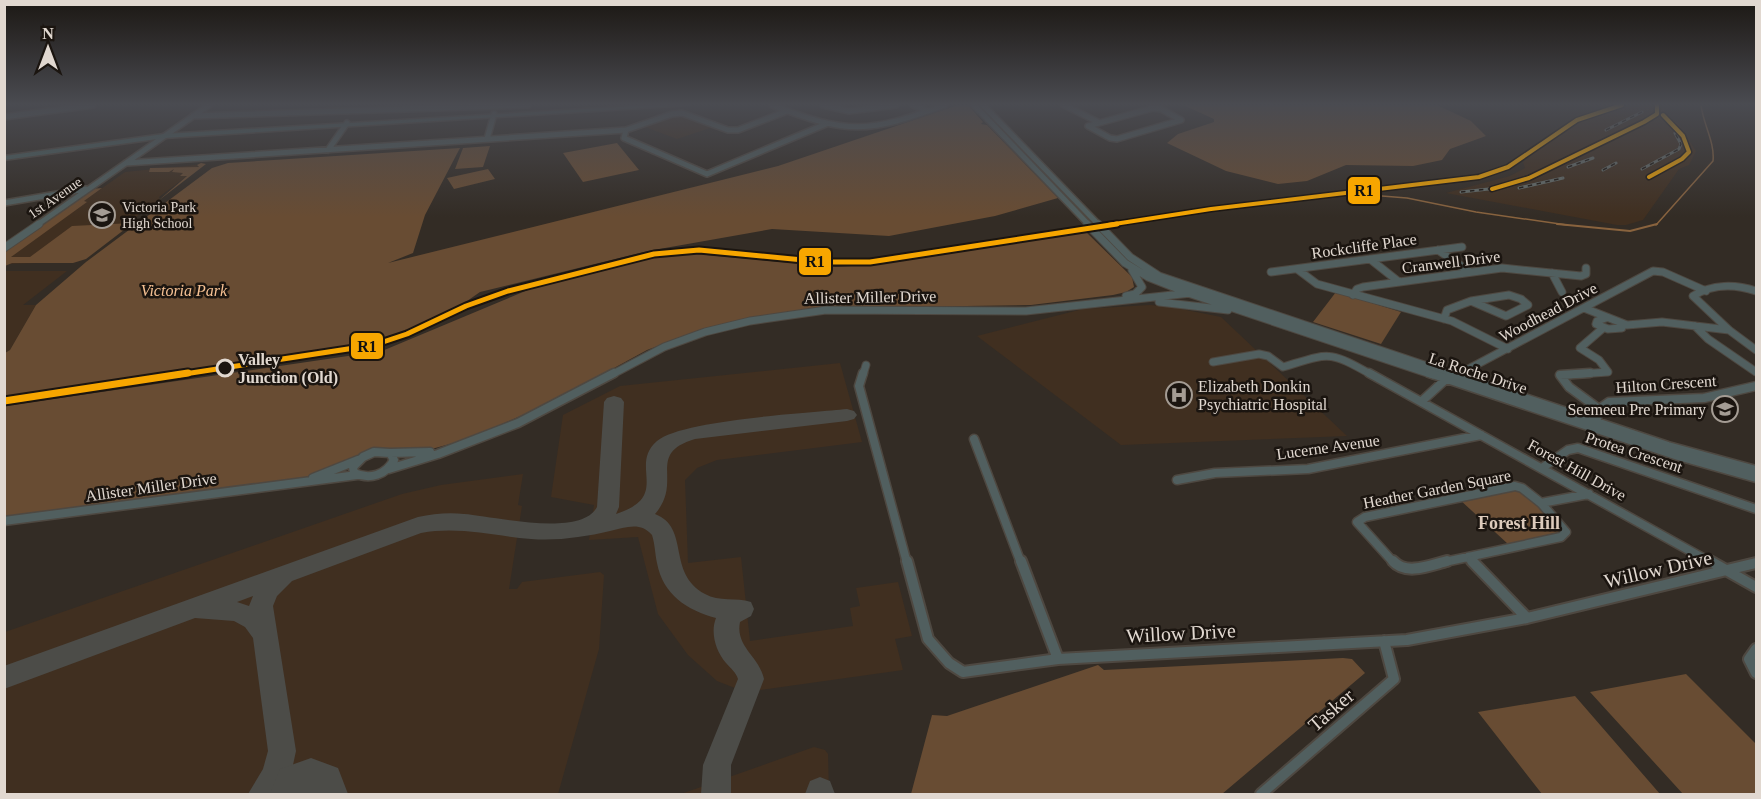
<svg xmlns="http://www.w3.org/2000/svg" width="1761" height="799" font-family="Georgia,serif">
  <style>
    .built { fill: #402f20 }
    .green { fill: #684c33 }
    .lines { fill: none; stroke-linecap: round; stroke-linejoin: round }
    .stream-far1 { stroke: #89633e; stroke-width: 1.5 }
    .stream { stroke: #89633e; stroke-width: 2 }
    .taxiway { fill: #4c4c48; fill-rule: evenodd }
    .runway { fill: #4c4c48; fill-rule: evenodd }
    .minor-far3-casing { stroke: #4e4841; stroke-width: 8 }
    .minor-far2-casing { stroke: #4e4841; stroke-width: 9 }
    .minor-far1-casing { stroke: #4e4841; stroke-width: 11 }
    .minor-casing { stroke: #4e4841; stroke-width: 14 }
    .major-casing { stroke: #4e4841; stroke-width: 3 }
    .minor-far3 { stroke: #515f5f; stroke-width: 5 }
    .minor-far2 { stroke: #515f5f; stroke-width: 7 }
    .minor-far1 { stroke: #515f5f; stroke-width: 8 }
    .minor { stroke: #515f5f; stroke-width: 10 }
    .major { fill: #4b6160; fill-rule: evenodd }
    .rail-casing { stroke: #656d6a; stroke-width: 3 }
    .rail { stroke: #1b1510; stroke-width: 1.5; stroke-dasharray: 4.5; stroke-linecap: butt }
    .rail-1-far2-casing { stroke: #1b1510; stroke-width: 7 }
    .rail-1-far1-casing { stroke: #1b1510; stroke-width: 9 }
    .rail-1-casing { stroke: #1b1510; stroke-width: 11 }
    .rail-1-far2 { stroke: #f7a600; stroke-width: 4 }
    .rail-1-far1 { stroke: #f7a600; stroke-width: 5 }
    .rail-1 { stroke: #f7a600; stroke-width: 7 }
    .stop-dot { fill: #1b1510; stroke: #e1d8d0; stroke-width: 3 }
    .labels { text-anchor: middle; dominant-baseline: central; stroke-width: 5; stroke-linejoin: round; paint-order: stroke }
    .far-street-label { font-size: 14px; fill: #e1d8d0; stroke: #1b1510 }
    .far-poi-label { font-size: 14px; fill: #e1d8d0; stroke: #1b1510; text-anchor: start }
    .street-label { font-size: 16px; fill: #e1d8d0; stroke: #1b1510 }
    .park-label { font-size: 16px; font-style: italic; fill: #f6c193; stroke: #1b1510 }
    .stop-label { font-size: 16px; font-weight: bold; fill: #e1d8d0; stroke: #1b1510; text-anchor: start }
    .poi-label { font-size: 16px; fill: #e1d8d0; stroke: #1b1510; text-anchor: start }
    .neighbourhood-label { font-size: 18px; font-weight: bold; fill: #ddcbbc; stroke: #1b1510 }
    .near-street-label { font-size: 20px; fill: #e1d8d0; stroke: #1b1510 }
    .line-badge { stroke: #1b1510; stroke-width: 2 }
    .pale-badge-label { font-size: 16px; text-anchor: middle; font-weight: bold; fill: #111 }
  </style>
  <rect width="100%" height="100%" fill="#332c25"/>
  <path class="built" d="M1628 105H1660L1670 119 1678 123 1696 151 1689 165 1679 169 1643 220 1626 225H1617L1446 193 1510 176 1525 168 1523 162 1569 126 1584 118Z
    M678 115H685L713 127 677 139 645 127Z
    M196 165 199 167 159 197 160 199 80 259 73 262 5 264 4 257 125 172Z
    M5 271H67L23 305H36L10 350 5 353Z
    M1150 305 1171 307 1221 317 1347 436 1121 445 977 336 1083 309Z
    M840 363 862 442 717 460 697 468 685 480 688 563 741 557 750 641 853 626 850 608 860 606 856 588 898 582 912 636 895 639 903 670 760 690 735 688 717 681 688 655 658 614 638 537 589 540 594 505 551 497 563 415 620 386Z
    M523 474 518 505 522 506 509 589H517L522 582 600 572 604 575 599 649 558 794H5V632L402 494 441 485Z
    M814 747 825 750 828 754 829 794H681Z"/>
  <path class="green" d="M958 105H968L983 122 981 124 987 125 1058 198 995 216 889 236 772 229 648 251 480 292C406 347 312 352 225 365 151 377 78 388 5 399V353L10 350 36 305 86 262 212 168 228 163 460 148 425 215 413 253 388 263 778 166Z
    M1183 105H1437L1471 121 1486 136 1450 149 1442 160 1413 166 1346 165 1307 181 1278 184 1226 171 1167 143 1178 134 1214 122V119Z
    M617 143 639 170 583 182 563 153Z
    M490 146 483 167 455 169 463 148Z
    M201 163 206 164 158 201 187 176H180L183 173 172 172 174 169 169 172H149L150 168 199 167 197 165Z
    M488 169 495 179 454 189 447 178Z
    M102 188 84 201 87 202 11 257H30L72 226 133 223 86 259 73 263H12L5 266V250L91 189Z
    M1085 231 1132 277 1134 287 1126 292 1113 295 1031 305 826 308 751 318 696 332 647 350 550 403 468 439 428 450 357 458 319 474 297 479 5 517V406L382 351 535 287 652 256 696 254 836 267 882 264Z
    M1336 292 1401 312 1381 344 1313 322Z
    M1516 488 1539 503 1564 531 1508 544 1459 499Z
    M1343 658 1352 659 1365 673 1222 794H911L932 715 947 716 1098 665 1104 670Z
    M1686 674 1756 744V794H1683L1590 692Z
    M1575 696 1660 794H1542L1478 712Z"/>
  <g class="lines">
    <path class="stream-far1" d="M1382 196 1407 198 1476 212 1567 225
      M1656 225 1713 161C1715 142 1703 124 1701 105"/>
    <path class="stream" d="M1557 224 1630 231 1657 224"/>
    <path class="taxiway" d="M614 396 621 398 624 402 619 507 616 514C672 496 628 466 657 441 681 420 809 413 847 409L854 411 857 415 854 419 847 421 695 439C645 454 684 481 655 514 691 528 666 573 705 594 719 602 736 597 751 602L754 609 751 616 740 622C735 647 759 656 764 679L731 765V794H701L703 765 738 679C736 672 731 669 726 663 716 651 710 633 716 618 687 610 663 595 657 563 655 554 655 544 652 535 640 521 625 528 610 531 585 537 557 541 531 539 494 536 459 526 421 533L292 581 277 596 273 606 296 751 291 774 279 794H248L263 769 268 751 253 638 245 627 234 621 195 618 4 689V666L418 517C433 514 448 512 464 514 493 516 581 538 597 507L604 402 607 398ZM253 596 249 606 237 602Z
      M820 777 830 781 835 794H805L810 781Z"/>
    <path class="runway" d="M311 758 338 768 348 794H270L280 769Z"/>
    <defs>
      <path id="minor-far3" d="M772 105C849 135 868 133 945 105
        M823 105 849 111 896 105
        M913 105 928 111
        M974 105 1089 225
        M983 105 1099 225
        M1064 105 1098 122
        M1153 108 1161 109 1181 120 1117 139 1110 138 1088 126Z
        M193 116 528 105
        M4 117 93 105
        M626 130 624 138 707 174 826 124
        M487 139 494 114
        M328 150 347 123
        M126 163 626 130 672 114 682 113 728 130H738L787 111
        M4 203 86 189
        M37 225 209 105"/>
      <path id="minor-far2" d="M1087 224 1125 263 1148 277 1191 294 1433 375
        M1098 224 1130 257 1159 276 1454 375
        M4 248 39 224
        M1438 250 1470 272
        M1370 259 1399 282
        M1297 269 1317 284 1452 321 1508 349
        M1271 272 1462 247
        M1552 273 1562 292
        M1756 291C1735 284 1712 284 1693 296L1729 330 1756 350
        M1353 295 1357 289 1363 287 1502 268 1581 276 1586 274V268
        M1509 295 1521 299 1528 305 1506 316 1471 301Z
        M1126 296 1135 294 1142 287 1132 270
        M1159 302 1228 310
        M1584 308 1627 325 1662 322 1729 330
        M1606 318 1597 321 1596 324 1608 329 1622 328 1623 324
        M1444 319 1447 310 1471 301
        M1695 326 1708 339 1756 372
        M1213 362 1259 354 1268 356 1283 367C1330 353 1328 350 1372 375
        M611 375 664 347 705 332 750 321 826 310 1026 311 1191 293
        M863 375 866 365
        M1457 375 1653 271 1663 272 1706 291
        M1566 375 1608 372 1599 360 1580 348 1602 329"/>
      <path id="minor-far1" d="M863 373 859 386 907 563
        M1369 373 1712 563
        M1429 373 1678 456 1756 478
        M1450 373 1668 446 1756 470
        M1590 373 1560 375 1569 387 1599 409
        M1422 401 1446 379 1461 373
        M1596 424 1599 409 1609 402 1704 398 1756 386
        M974 439 1021 563
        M374 452 390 453 394 460C386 475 370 480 354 473L353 467 363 457Z
        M390 453 430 452
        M1542 468 1568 450 1578 448 1756 509
        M389 469 438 454 518 423 614 373
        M313 478 358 460
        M1177 480 1215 473 1308 469 1481 435
        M1541 503 1589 494
        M4 521 357 475
        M1468 557 1474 563
        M1394 563 1357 522 1365 517 1515 486 1522 488 1541 503
        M1440 563 1561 537 1566 532 1541 503"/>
      <path id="minor" d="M907 561 928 639 949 663 963 672 1058 659 1407 640 1527 618 1756 563
        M1021 561 1058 659
        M1393 561C1406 576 1431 565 1447 561
        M1472 561 1527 618
        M1710 561 1756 587
        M1756 649 1749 659 1756 673
        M1261 794 1394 679 1384 641"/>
      <path id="major" d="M651 105H689L164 138 4 160V156L164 134Z"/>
    </defs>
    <use href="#minor-far3" class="minor-far3-casing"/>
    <use href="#minor-far2" class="minor-far2-casing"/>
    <use href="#minor-far1" class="minor-far1-casing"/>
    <use href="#minor" class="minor-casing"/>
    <use href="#major" class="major-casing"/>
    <use href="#minor-far3" class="minor-far3"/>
    <use href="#minor-far2" class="minor-far2"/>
    <use href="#minor-far1" class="minor-far1"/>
    <use href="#minor" class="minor"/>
    <use href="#major" class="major"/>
    <defs>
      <path id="rail" d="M1606 130 1642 112
        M1568 167 1593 158
        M1642 169 1679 149 1681 144 1675 133
        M1603 170 1616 163
        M1649 177 1682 159 1689 152 1683 136 1663 115
        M1519 188 1563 178
        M1461 192 1498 188 1523 181 1650 119 1658 112 1657 106"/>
    </defs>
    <use href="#rail" class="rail-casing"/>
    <use href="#rail" class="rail"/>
    <defs>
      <path id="rail-1-far2" d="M1649 177 1682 159 1689 152 1683 136 1663 115
        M1492 189 1529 178 1644 122 1657 114V106
        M1108 225 1211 209 1479 177 1508 167 1577 120 1622 105"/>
      <path id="rail-1-far1" d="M178 375 374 345 407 334 466 306 508 291 654 254 699 250 824 262H870L1117 224"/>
      <path id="rail-1" d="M4 401 188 373"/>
    </defs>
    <use href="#rail-1-far2" class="rail-1-far2-casing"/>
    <use href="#rail-1-far1" class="rail-1-far1-casing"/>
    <use href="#rail-1" class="rail-1-casing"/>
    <use href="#rail-1-far2" class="rail-1-far2"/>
    <use href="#rail-1-far1" class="rail-1-far1"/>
    <use href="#rail-1" class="rail-1"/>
  </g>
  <linearGradient id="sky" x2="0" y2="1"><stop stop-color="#1c1814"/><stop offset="0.48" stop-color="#4a4b51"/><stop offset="1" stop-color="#4a4b51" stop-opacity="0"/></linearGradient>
  <rect width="1761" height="217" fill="url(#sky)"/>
  <defs>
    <symbol id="school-ring" viewBox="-11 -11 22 22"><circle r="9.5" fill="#1b1510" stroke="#a49c94" stroke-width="1.5"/><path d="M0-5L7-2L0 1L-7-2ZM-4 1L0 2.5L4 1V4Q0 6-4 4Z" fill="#a49c94"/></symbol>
    <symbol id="hospital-ring" viewBox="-11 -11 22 22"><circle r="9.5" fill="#1b1510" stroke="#a49c94" stroke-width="1.5"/><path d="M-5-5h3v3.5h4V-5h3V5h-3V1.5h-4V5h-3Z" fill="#a49c94"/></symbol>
  </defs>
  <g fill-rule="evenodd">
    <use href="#school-ring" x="87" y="200" width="30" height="30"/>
    <use href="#hospital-ring" x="1164" y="380" width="30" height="30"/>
    <use href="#school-ring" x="1710" y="394" width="30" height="30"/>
  </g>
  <circle class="stop-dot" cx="225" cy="368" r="8"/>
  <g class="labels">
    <g class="far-street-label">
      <text transform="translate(55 198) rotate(-35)">1st Avenue</text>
    </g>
    <g class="far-poi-label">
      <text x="122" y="207">Victoria Park<tspan x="122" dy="16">High School</tspan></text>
    </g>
    <g class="street-label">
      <text transform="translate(1364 246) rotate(-8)">Rockcliffe Place</text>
      <text transform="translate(1451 262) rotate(-7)">Cranwell Drive</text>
      <text transform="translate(870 297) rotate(-1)">Allister Miller Drive</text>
      <text transform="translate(1548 312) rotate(-28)">Woodhead Drive</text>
      <text transform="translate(1478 373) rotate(18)">La Roche Drive</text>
      <text transform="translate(1666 384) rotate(-4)">Hilton Crescent</text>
      <text transform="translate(1328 447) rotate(-8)">Lucerne Avenue</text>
      <text transform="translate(1634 452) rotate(18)">Protea Crescent</text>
      <text transform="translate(1577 470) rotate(29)">Forest Hill Drive</text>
      <text transform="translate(151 487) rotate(-8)">Allister Miller Drive</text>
      <text transform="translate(1437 489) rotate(-11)">Heather Garden Square</text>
    </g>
    <g class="park-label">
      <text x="184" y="290">Victoria Park</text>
    </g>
    <g class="stop-label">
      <text x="238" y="359">Valley<tspan x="238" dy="18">Junction (Old)</tspan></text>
    </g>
    <g class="poi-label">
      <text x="1198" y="386">Elizabeth Donkin<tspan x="1198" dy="18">Psychiatric Hospital</tspan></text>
      <text x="1706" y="409" text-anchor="end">Seemeeu Pre Primary</text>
    </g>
    <g class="neighbourhood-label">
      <text x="1519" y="523">Forest Hill</text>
    </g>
    <g class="near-street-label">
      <text transform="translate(1658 569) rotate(-13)">Willow Drive</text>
      <text transform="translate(1181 633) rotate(-3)">Willow Drive</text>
      <text transform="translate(1331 710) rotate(-41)">Tasker</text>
    </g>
  </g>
  <g class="line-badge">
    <rect x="1347" y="176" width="34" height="29" rx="6" fill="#f7a600"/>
    <rect x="798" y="247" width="34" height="29" rx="6" fill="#f7a600"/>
    <rect x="350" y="332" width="34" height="28" rx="6" fill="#f7a600"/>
  </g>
  <g class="pale-badge-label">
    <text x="1364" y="196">R1</text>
    <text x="815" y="267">R1</text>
    <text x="367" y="352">R1</text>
  </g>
  <rect width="1761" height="799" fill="none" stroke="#e1d8d0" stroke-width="12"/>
  <g transform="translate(48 48)" stroke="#1b1510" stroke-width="4.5" paint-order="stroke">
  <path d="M0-4.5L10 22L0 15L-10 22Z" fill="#e1d8d0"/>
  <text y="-9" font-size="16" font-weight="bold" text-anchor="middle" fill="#e1d8d0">N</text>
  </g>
</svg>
